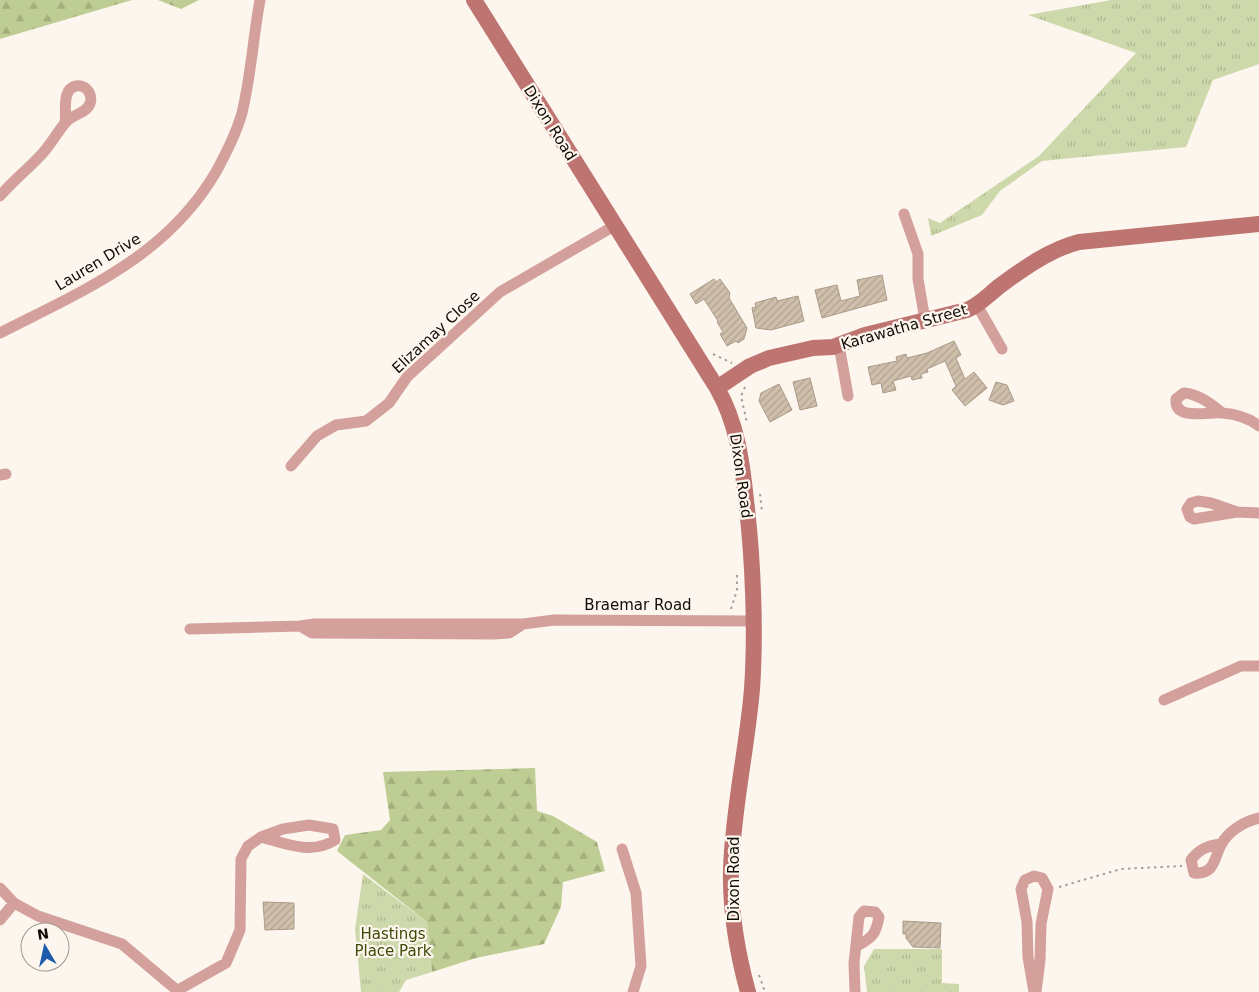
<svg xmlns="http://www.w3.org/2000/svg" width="1259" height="992" font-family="'DejaVu Sans',sans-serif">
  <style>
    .grass { fill: url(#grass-tufts) }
    .forest { fill: url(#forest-firs) }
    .building { fill: url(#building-hatch); stroke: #aa9b88 }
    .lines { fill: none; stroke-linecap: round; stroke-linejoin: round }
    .path { stroke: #a69f99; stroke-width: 2; stroke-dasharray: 2.5 4; stroke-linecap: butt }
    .street { stroke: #d4a09c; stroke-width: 11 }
    .secondary { stroke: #be7470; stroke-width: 16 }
    .labels { text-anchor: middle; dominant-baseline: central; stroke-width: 4.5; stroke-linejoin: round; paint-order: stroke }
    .street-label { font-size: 15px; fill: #110b06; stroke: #fdf6ee }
    .park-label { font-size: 15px; fill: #3e4a06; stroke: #fdf6ee }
  </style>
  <defs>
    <pattern id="grass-tufts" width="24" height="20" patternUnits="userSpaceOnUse" patternTransform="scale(1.25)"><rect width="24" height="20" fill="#cdd9aa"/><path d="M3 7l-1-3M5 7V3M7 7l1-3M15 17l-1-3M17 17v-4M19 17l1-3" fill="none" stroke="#afb991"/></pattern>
    <pattern id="forest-firs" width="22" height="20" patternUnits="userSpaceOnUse" patternTransform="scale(1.25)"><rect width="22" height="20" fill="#becd93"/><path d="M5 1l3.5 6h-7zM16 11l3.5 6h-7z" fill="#a2af7d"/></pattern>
    <pattern id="building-hatch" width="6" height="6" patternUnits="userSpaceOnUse" patternTransform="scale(1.25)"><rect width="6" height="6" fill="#cfbfab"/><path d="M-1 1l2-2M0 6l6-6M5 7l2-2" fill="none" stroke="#b1a392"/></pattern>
  </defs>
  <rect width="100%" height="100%" fill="#fdf6ee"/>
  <path class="grass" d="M1111 0H1259V64L1213 80 1186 147 1042 161 1000 191 982 215 931 236 928 218 940 223 1039 156 1136 53 1028 15Z
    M363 874 427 922 432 972 406 980 399 992H361L355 929Z
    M874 949H942V983L959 984V992H867L864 966Z"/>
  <path class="forest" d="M0 0H132L0 39Z
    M158 0H199L181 9Z
    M535 768 537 811 553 816 597 842 605 871 563 882 561 907 544 944 476 958 432 972 427 922 337 851 345 835 381 830 390 820 383 772Z"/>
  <path class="building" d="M882 275 887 300 822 318 815 290 837 285 841 301 860 296 857 280Z
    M714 279 716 282 720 279 730 293 729 298 747 328 744 339 738 343 736 341 727 346 720 334 723 332 717 322 718 321 704 299 696 304 690 294Z
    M798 296 804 321 771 330 756 328 752 308 756 307 755 303 776 297 777 301Z
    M954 341 961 355 956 358 965 379 974 372 987 388 965 406 952 390 956 386 945 361 927 369 928 372 921 374 922 378 912 380 911 376 893 381 896 390 883 393 881 383 872 385 868 367 897 361 896 357 906 354 907 358 927 353Z
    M810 378 817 406 800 410 793 382Z
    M996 382 1007 385 1014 401 1003 405 989 400Z
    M779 384 792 410 770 422 759 401 761 393Z
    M263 902 294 903V929L265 930Z
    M903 921 941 923 940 948 913 947 906 938V934H903Z"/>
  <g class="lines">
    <path class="path" d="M713 354 732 363
      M745 387 741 396 747 423
      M760 494 762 512
      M731 609 737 590V571
      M1059 887 1121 869 1182 866
      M759 975 765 992"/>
    <path class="street" d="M0 196C13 181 28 169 41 155 51 145 57 132 66 122 72 115 83 114 88 107 95 98 88 84 76 86 61 89 67 112 65 123
      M904 214 918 254V279L925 320
      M977 305 1002 349
      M0 333C84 290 166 257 216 172 226 153 236 134 242 113 251 76 253 38 260 0
      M839 345 848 396
      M1221 412C1210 403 1198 394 1184 393L1176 399C1174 422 1210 411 1222 413 1235 414 1249 418 1259 426
      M291 466 317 436 336 425 366 421 389 403 407 377 500 292 614 226
      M0 475 6 474
      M1237 512 1211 503 1198 501 1191 503 1187 509 1190 517 1194 519 1237 512 1259 513
      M300 626 312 633 494 634 509 633 523 624
      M190 629 300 626 314 624H523L554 620 752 621
      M1164 700 1241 666H1259
      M1221 844C1208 845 1198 850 1191 860L1194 873C1215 875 1214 858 1221 845 1228 831 1245 821 1259 818
      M622 849 636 893 641 966 633 992
      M0 888 14 903 38 916 122 944 179 992
      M0 920 14 903
      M178 990 226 963 240 930 241 859 248 846 261 837 283 829 309 825 333 829 335 840C312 855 286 844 261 837
      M855 992 854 963 859 917 864 911 875 912 879 917C876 934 872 938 857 946
      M1034 992 1028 957 1027 922 1021 889 1025 880 1034 876 1042 878 1048 889 1041 924 1040 960 1036 992"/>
    <path class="secondary" d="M474 0 717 388C737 423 742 461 746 500 753 558 756 631 752 689 747 749 733 808 731 869 730 911 737 952 748 992
      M717 388 750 366 769 358 813 348 833 347 865 335 967 310C981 304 989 294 1001 285 1024 268 1051 249 1079 242L1259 224"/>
  </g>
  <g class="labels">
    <g class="street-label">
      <text transform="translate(550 123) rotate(58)">Dixon Road</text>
      <text transform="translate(98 262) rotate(-31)">Lauren Drive</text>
      <text transform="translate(904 327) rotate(-16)">Karawatha Street</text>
      <text transform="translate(436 332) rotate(-43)">Elizamay Close</text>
      <text transform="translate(741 476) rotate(82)">Dixon Road</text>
      <text x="638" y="605">Braemar Road</text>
      <text transform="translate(734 879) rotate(-90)">Dixon Road</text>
    </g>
    <g class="park-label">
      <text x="393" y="934">Hastings<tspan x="393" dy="17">Place Park</tspan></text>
    </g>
  </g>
  <g transform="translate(45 947) rotate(351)"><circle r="24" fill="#fdf6ee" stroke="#9f9891"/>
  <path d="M0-4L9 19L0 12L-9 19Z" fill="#1d5bac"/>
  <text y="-8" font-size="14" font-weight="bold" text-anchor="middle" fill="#110b06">N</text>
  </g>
</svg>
